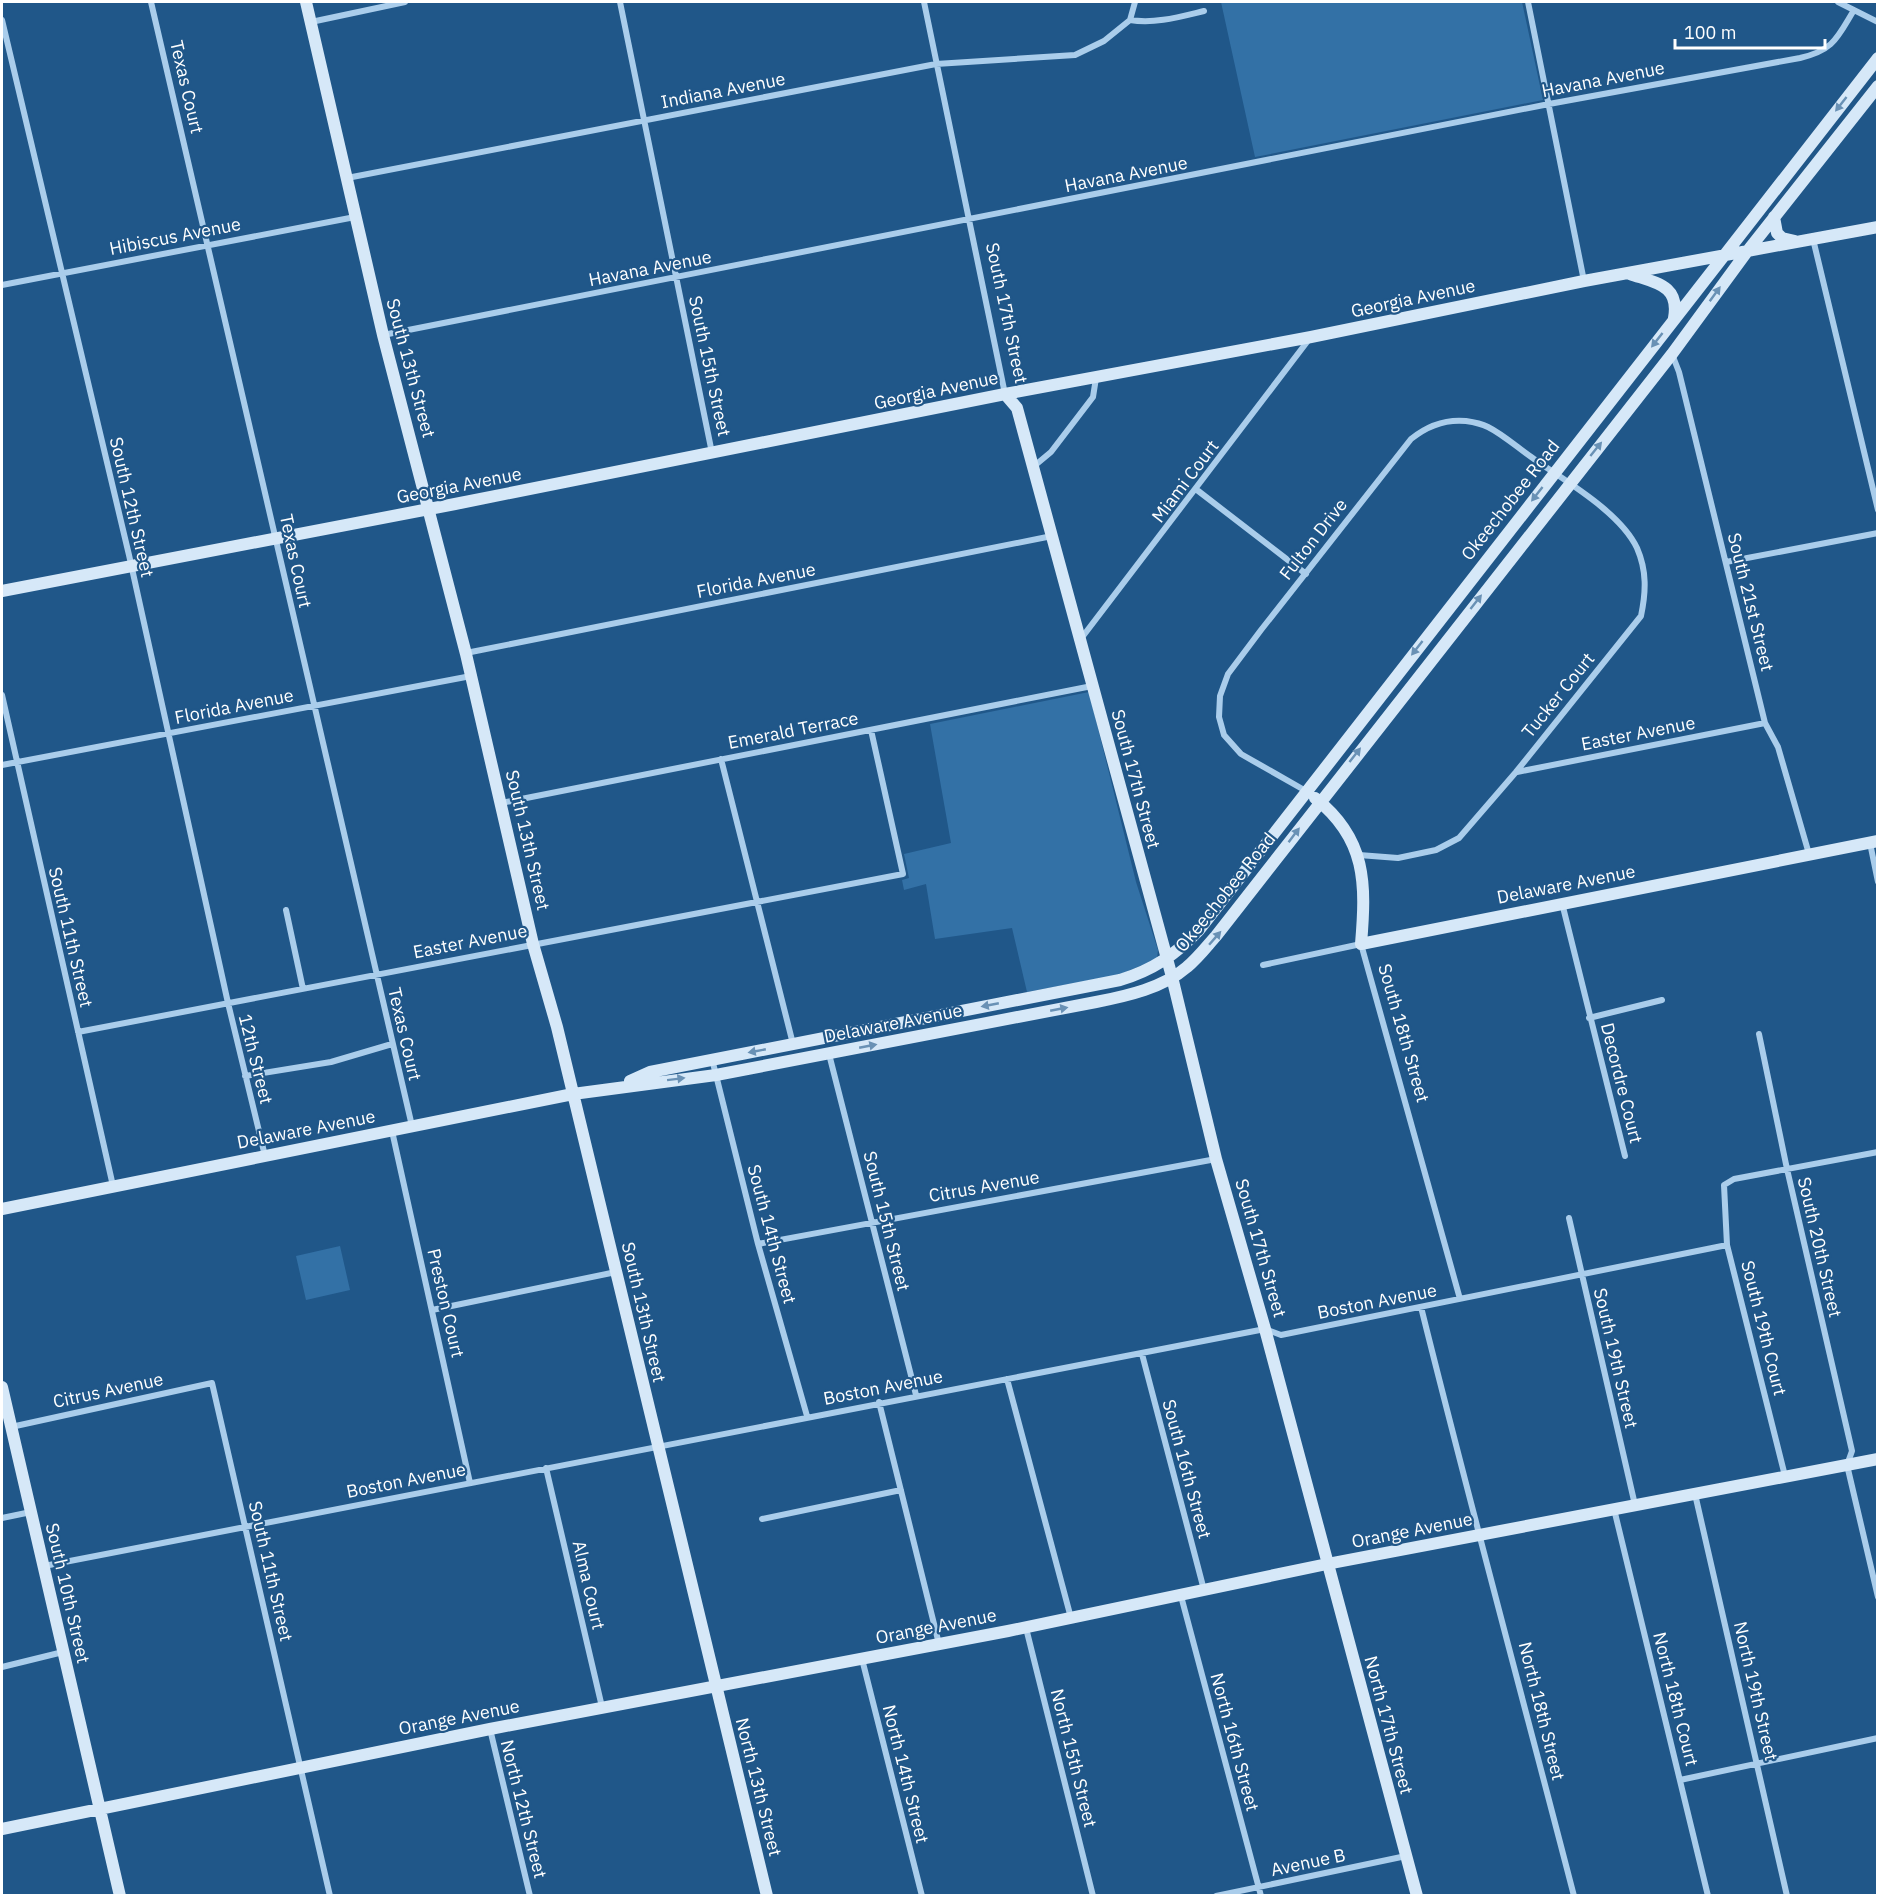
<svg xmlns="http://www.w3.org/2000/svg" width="1879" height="1897" font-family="'IBM Plex Sans',sans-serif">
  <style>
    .green { fill: #3371a6 }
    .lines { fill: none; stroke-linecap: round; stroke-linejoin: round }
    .street { stroke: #aacdeb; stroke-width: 6 }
    .secondary { stroke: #d6e8f8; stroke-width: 12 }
    .oneway { fill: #6991b5 }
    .labels { text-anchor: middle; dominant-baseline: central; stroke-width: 4.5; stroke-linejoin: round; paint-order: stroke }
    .street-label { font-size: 18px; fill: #fff; stroke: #205789 }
  </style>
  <rect width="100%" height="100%" fill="#205789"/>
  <path class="green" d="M1221 2H1522L1543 100 1255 157Z
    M1089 692 1136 882 1158 950 1157 959 1118 975 1027 992 1012 928 935 939 926 884 904 890 902 880 909 878 904 854 951 843 930 724Z
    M340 1246 350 1290 306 1300 296 1256Z"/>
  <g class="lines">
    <path class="street" d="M151 2 412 1126
      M620 2 712 453
      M924 2 1005 394
      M1528 2 1584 281
      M1838 2 1878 22
      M2 20 129 555 228 1003 265 1156
      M1130 20C1155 24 1179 17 1204 11
      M311 22 405 2
      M347 178 936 64 1075 55 1104 41 1130 20 1135 2
      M1813 239 1878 510
      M2 285 355 217
      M383 335 1549 104 1800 58C1834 50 1837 38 1854 10
      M1672 354 1679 372 1765 723 1778 747 1809 854
      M1033 467 1051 452 1093 397 1096 378
      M1197 490 1306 574
      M1726 562 1878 533
      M1080 640 1310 338
      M466 653 1052 536
      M2 695 113 1186
      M721 759 793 1044
      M2 765 471 676
      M1517 772 1765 723
      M1306 791 1241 754 1224 735 1219 717 1220 696 1228 674 1261 630 1411 439C1427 426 1445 419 1466 421 1473 422 1482 424 1488 427 1504 435 1519 449 1534 459 1565 481 1620 512 1637 548 1647 571 1646 592 1641 616L1516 772 1459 838 1436 850 1398 858 1359 855
      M501 803 1092 686
      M1870 843 1878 882
      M1562 903 1625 1156
      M286 910 303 989
      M1263 965 1361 944 1460 1299
      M1589 1018 1662 1000
      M78 1032 903 874 871 730
      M1759 1034 1787 1169 1852 1451 1847 1465 1878 1597
      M829 1054 916 1395
      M712 1059 758 1244 807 1416
      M245 1076 331 1062 392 1044
      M392 1131 470 1483
      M1569 1218 1635 1505
      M758 1244 1216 1159
      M1421 1307C1470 1504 1523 1699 1574 1896
      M432 1310 616 1272
      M1142 1354 1204 1590
      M1007 1379 1071 1618
      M879 1402 939 1644
      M11 1427 212 1383 330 1896
      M546 1468 602 1707
      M1785 1476 1727 1245 1724 1185 1734 1179 1878 1152
      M1695 1494 1787 1896
      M1614 1509 1708 1896
      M2 1518 31 1512
      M762 1519 901 1490
      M44 1566 1265 1329 1281 1335 1727 1245
      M1181 1596 1261 1896
      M1026 1628 1093 1896
      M862 1659 922 1896
      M2 1667 63 1652
      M490 1729 530 1896
      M1680 1780 1878 1738
      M1216 1896 1406 1856"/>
    <path class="secondary" d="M306 2 383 335 466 654 533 944 557 1027 767 1896
      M1774 217 1777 233 1782 238 1795 241
      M1630 274C1656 283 1680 285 1674 318
      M1005 394 1017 408 1172 977 1216 1159 1265 1329 1417 1896
      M2 591 455 504 1005 394 1311 337 1584 281 1878 227
      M1315 798C1367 839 1366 884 1361 944L1878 841
      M630 1081 650 1072 1120 980C1153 970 1175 955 1199 930L1878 58
      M2 1209 573 1094 716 1075 1096 1002C1127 996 1163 988 1187 967 1198 958 1207 946 1216 936L1672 354 1746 253 1878 86
      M2 1387 120 1896
      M2 1829 490 1729 1008 1631 1327 1564 1878 1459"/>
  </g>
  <defs><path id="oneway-solid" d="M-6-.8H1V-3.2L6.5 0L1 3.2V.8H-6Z" transform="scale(1.5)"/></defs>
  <g class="oneway">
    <use href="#oneway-solid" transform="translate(1841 104) rotate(128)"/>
    <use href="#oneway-solid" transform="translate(1715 294) rotate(-54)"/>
    <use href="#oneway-solid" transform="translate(1657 340) rotate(128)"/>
    <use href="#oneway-solid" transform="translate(1596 449) rotate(-51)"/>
    <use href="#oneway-solid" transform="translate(1537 494) rotate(128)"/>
    <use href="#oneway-solid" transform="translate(1476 602) rotate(-52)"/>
    <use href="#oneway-solid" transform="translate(1417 648) rotate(128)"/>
    <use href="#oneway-solid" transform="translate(1355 755) rotate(-52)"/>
    <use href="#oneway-solid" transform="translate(1294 835) rotate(-53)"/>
    <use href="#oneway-solid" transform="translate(1215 938) rotate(-49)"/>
    <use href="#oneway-solid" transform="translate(990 1005) rotate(169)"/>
    <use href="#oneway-solid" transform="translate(1059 1009) rotate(-11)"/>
    <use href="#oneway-solid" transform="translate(868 1046) rotate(-11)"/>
    <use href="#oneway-solid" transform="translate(757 1051) rotate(169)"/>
    <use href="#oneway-solid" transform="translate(676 1079) rotate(-7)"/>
  </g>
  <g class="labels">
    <g class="street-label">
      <text transform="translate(1603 79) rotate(-11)">Havana Avenue</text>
      <text transform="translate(187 87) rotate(77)">Texas Court</text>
      <text transform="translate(723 90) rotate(-11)">Indiana Avenue</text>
      <text transform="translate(1126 174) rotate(-11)">Havana Avenue</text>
      <text transform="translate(175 236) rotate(-11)">Hibiscus Avenue</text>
      <text transform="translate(650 268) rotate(-11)">Havana Avenue</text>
      <text transform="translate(1413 298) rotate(-12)">Georgia Avenue</text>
      <text transform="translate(1007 313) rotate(78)">South 17th Street</text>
      <text transform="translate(710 366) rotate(78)">South 15th Street</text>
      <text transform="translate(411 368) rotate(75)">South 13th Street</text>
      <text transform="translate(936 390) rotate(-12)">Georgia Avenue</text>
      <text transform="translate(1185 481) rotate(-53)">Miami Court</text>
      <text transform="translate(459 485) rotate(-11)">Georgia Avenue</text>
      <text transform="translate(1510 500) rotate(-52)">Okeechobee Road</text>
      <text transform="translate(132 507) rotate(77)">South 12th Street</text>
      <text transform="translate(1313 539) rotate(-52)">Fulton Drive</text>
      <text transform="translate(296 561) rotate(78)">Texas Court</text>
      <text transform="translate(756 580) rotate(-11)">Florida Avenue</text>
      <text transform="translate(1751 602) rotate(76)">South 21st Street</text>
      <text transform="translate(1558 695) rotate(-51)">Tucker Court</text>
      <text transform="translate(234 706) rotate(-11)">Florida Avenue</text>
      <text transform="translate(793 730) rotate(-11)">Emerald Terrace</text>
      <text transform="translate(1638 733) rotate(-11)">Easter Avenue</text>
      <text transform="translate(1136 779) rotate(75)">South 17th Street</text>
      <text transform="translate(528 840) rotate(77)">South 13th Street</text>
      <text transform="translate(1566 884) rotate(-11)">Delaware Avenue</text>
      <text transform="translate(1225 892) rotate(-51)">Okeechobee Road</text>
      <text transform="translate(71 937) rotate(77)">South 11th Street</text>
      <text transform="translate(470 941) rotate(-11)">Easter Avenue</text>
      <text transform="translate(893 1023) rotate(-11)">Delaware Avenue</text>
      <text transform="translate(1404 1033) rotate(74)">South 18th Street</text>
      <text transform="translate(405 1034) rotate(77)">Texas Court</text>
      <text transform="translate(256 1059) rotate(76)">12th Street</text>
      <text transform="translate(1622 1083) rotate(76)">Decordre Court</text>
      <text transform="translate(306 1129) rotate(-11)">Delaware Avenue</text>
      <text transform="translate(984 1186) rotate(-10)">Citrus Avenue</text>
      <text transform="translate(887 1221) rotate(76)">South 15th Street</text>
      <text transform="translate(772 1234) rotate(75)">South 14th Street</text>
      <text transform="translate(1820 1247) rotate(77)">South 20th Street</text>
      <text transform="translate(1261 1248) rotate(74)">South 17th Street</text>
      <text transform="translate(1377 1301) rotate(-11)">Boston Avenue</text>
      <text transform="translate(446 1303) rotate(77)">Preston Court</text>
      <text transform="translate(644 1312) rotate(77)">South 13th Street</text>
      <text transform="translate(1764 1328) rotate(76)">South 19th Court</text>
      <text transform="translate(1616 1358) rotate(77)">South 19th Street</text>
      <text transform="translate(883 1387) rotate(-11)">Boston Avenue</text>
      <text transform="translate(108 1390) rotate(-12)">Citrus Avenue</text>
      <text transform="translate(1187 1469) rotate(75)">South 16th Street</text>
      <text transform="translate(406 1480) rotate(-11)">Boston Avenue</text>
      <text transform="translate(1412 1530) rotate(-11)">Orange Avenue</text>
      <text transform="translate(271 1571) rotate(77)">South 11th Street</text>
      <text transform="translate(589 1585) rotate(77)">Alma Court</text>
      <text transform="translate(68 1593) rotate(77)">South 10th Street</text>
      <text transform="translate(936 1626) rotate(-11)">Orange Avenue</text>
      <text transform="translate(1756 1691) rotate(77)">North 19th Street</text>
      <text transform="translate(1676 1699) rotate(76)">North 18th Court</text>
      <text transform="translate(1542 1711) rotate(76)">North 18th Street</text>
      <text transform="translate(459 1717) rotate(-11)">Orange Avenue</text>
      <text transform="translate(1389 1725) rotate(75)">North 17th Street</text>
      <text transform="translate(1235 1742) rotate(75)">North 16th Street</text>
      <text transform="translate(1074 1758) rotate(76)">North 15th Street</text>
      <text transform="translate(906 1774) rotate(76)">North 14th Street</text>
      <text transform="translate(759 1787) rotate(76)">North 13th Street</text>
      <text transform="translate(524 1809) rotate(76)">North 12th Street</text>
      <text transform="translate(1308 1862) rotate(-12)">Avenue B</text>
    </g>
  </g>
  <rect width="1879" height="1897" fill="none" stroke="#ffffff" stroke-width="6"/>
  <path d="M1675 39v9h150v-9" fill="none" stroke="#ffffff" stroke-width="3"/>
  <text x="1684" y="39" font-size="18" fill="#ffffff" stroke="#205789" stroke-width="4.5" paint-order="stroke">100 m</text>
</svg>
